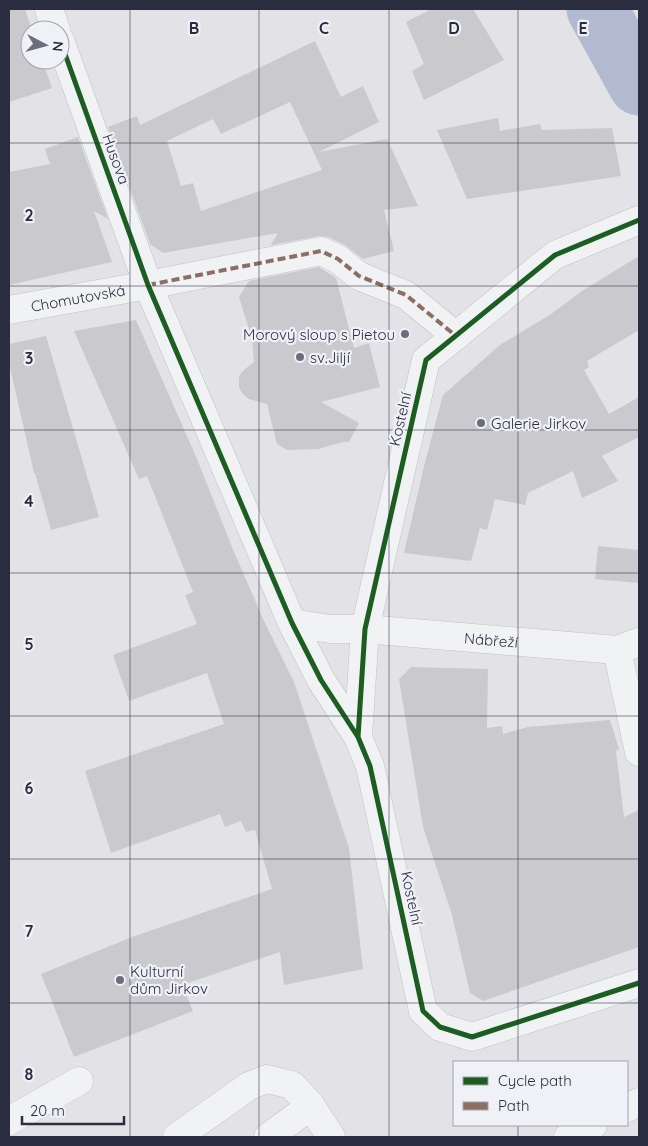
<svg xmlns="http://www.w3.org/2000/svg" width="648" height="1146" font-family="Quicksand,sans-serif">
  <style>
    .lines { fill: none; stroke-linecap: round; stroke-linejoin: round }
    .river { stroke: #b2bad1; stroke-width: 61 }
    .building { fill: #c9c9ce; fill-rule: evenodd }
    .minor-casing { stroke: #c1c1c5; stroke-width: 29 }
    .minor { stroke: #f1f2f4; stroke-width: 28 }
    .quiet { stroke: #8d6e63; stroke-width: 4; stroke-dasharray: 8 4; stroke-linecap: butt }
    .cycleway-casing { stroke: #f0f1f6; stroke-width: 8 }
    .cycleway { stroke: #1b5e20; stroke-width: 5 }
    .grid { fill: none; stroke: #2a2d40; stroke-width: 1; stroke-opacity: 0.55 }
    .poi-dot { fill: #6b6d7a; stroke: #f0f1f6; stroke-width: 2 }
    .labels { text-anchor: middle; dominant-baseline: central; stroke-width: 4.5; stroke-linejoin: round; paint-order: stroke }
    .street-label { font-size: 15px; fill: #2a2d40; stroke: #f0f1f6 }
    .poi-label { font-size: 15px; fill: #2a2d40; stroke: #f0f1f6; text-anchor: start }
    .grid-label { font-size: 16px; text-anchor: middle; font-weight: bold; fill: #2a2d40; stroke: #f0f1f6; stroke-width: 4.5; stroke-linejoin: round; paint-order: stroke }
  </style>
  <rect width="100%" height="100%" fill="#e3e3e7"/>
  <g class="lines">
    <path class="river" d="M597 9 639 85"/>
  </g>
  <path class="building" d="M9 9H25L32 30H30V60H42L52 88 9 102Z
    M432 9H473L504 60 424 100 412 71 424 64 406 22Z
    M315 41 341 97 363 86 379 122 319 152 387 139 418 206 384 210 394 251 363 259 345 245 328 237 319 236 271 245 278 233 163 253 150 244 108 127 137 116 140 125ZM290 102 322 170 201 211 193 183 181 186 167 141 213 119 221 134Z
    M498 118 500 131 540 124 542 130 612 128 621 176 467 199 437 130Z
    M78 137 108 219 94 211 112 262 9 285V172L50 164 45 149Z
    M639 256V330L587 361 589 367 584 370 609 414 639 397V437L602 456 618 481 582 498 573 471 528 493 525 505 495 499 487 530 480 528 471 561 404 553 425 462 443 395 500 345 551 314 582 291Z
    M319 267 336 278 354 348 369 343 380 387 321 402 359 423 349 442H343L318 449 287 450 277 444 267 404 249 399 243 394 239 388V376L244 370 254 362 252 339 239 297 249 281Z
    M136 320 197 459 234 552 264 621 294 682 349 848 363 969 284 985 280 952 182 985 193 1011 74 1057 41 974 132 937 272 889 255 830 246 832 241 821 225 827 220 814 111 853 85 771 224 724 207 673 129 701 113 655 197 624 185 595 193 592 147 476 139 479 74 331Z
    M46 336 99 517 51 530 35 473H34L9 363V344Z
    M598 546 639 550V583L595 579Z
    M411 667 488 669 487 728 502 726 503 734 528 727 610 720 619 749 616 751 624 817 639 810V947L483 1001 470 993 452 915 423 827 399 679Z"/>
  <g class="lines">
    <defs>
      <g id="minor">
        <path d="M49 9 56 30"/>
        <path d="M60 40 148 285 292 623 321 680 358 737 370 766 423 1011 440 1027 472 1037 639 983"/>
        <path id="s1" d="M9 310 148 285 321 251 338 259 359 276 406 295 456 336"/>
        <path id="s2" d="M292 623 330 629H365L617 650"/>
        <path d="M639 642 617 650 639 752"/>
        <path d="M358 737 365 629 426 360 555 255 639 220"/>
        <path d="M627 1108 639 1102"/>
        <path d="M9 1121 79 1081"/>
        <path d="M177 1137 249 1086 267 1079 292 1085 311 1106 331 1137"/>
        <path d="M268 1137 311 1106"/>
        <path d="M568 1137 593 1125"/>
      </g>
    </defs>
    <use href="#minor" class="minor-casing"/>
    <use href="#minor" class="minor"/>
    <path class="quiet" d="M148 285 321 251 338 259 359 276 406 295 456 336"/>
    <defs>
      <path id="cycleway" d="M60 40 148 285 292 623 321 680 358 737 370 766 423 1011 440 1027 472 1037 639 983
        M358 737 365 629 426 360 555 255 639 220"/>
    </defs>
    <use href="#cycleway" class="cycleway-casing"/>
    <use href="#cycleway" class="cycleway"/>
  </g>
  <path class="grid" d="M130 9V1137M259 9V1137M389 9V1137M518 9V1062M9 143H639M9 286H639M9 430H639M9 573H639M9 716H639M9 859H639M9 1003H639M518 1125V1137"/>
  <g class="poi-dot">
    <circle cx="405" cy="334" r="5"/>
    <circle cx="300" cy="357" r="5"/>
    <circle cx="481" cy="423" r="5"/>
    <circle cx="120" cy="980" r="5"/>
  </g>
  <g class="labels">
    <g class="street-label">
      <text transform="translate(116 159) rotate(70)">Husova</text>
      <text stroke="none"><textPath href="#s1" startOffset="70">Chomutovská</textPath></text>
      <text transform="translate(400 419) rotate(-77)">Kostelní</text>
      <text stroke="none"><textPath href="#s2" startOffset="200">Nábřeží</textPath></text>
      <text transform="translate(412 898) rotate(78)">Kostelní</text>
    </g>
    <g class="poi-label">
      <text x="395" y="334" text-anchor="end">Morový sloup s Pietou</text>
      <text x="310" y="357">sv.Jiljí</text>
      <text x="491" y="423">Galerie Jirkov</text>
      <text x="130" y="971">Kulturní<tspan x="130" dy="17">dům Jirkov</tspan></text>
    </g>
  </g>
  <g class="grid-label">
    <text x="194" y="34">B</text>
    <text x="324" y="34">C</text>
    <text x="454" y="34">D</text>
    <text x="583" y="34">E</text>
    <text x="29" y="221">2</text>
    <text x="29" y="364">3</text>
    <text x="29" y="507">4</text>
    <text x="29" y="650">5</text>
    <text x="29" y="794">6</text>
    <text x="29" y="937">7</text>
    <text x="29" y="1080">8</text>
  </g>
  <rect width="648" height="1146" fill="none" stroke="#2a2d40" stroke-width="20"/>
  <rect x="453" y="1061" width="175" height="65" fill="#f0f1f6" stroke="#a1a3ad"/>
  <rect x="463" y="1077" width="25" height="8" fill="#1b5e20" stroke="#a1a3ad"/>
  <text x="498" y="1086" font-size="15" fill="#2a2d40">Cycle path</text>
  <rect x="463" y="1102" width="25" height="8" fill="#8d6e63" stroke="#a1a3ad"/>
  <text x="498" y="1111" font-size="15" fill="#2a2d40">Path</text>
  <g transform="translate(45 45) rotate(96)"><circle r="24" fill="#f0f1f6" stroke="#a1a3ad"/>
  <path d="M0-4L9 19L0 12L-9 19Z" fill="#6b6d7a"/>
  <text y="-8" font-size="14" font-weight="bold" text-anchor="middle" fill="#2a2d40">N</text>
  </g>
  <path d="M22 1116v8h102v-8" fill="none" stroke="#2a2d40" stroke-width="2.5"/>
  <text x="30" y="1116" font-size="15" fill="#2a2d40" stroke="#f0f1f6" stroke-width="4" paint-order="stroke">20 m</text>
</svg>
